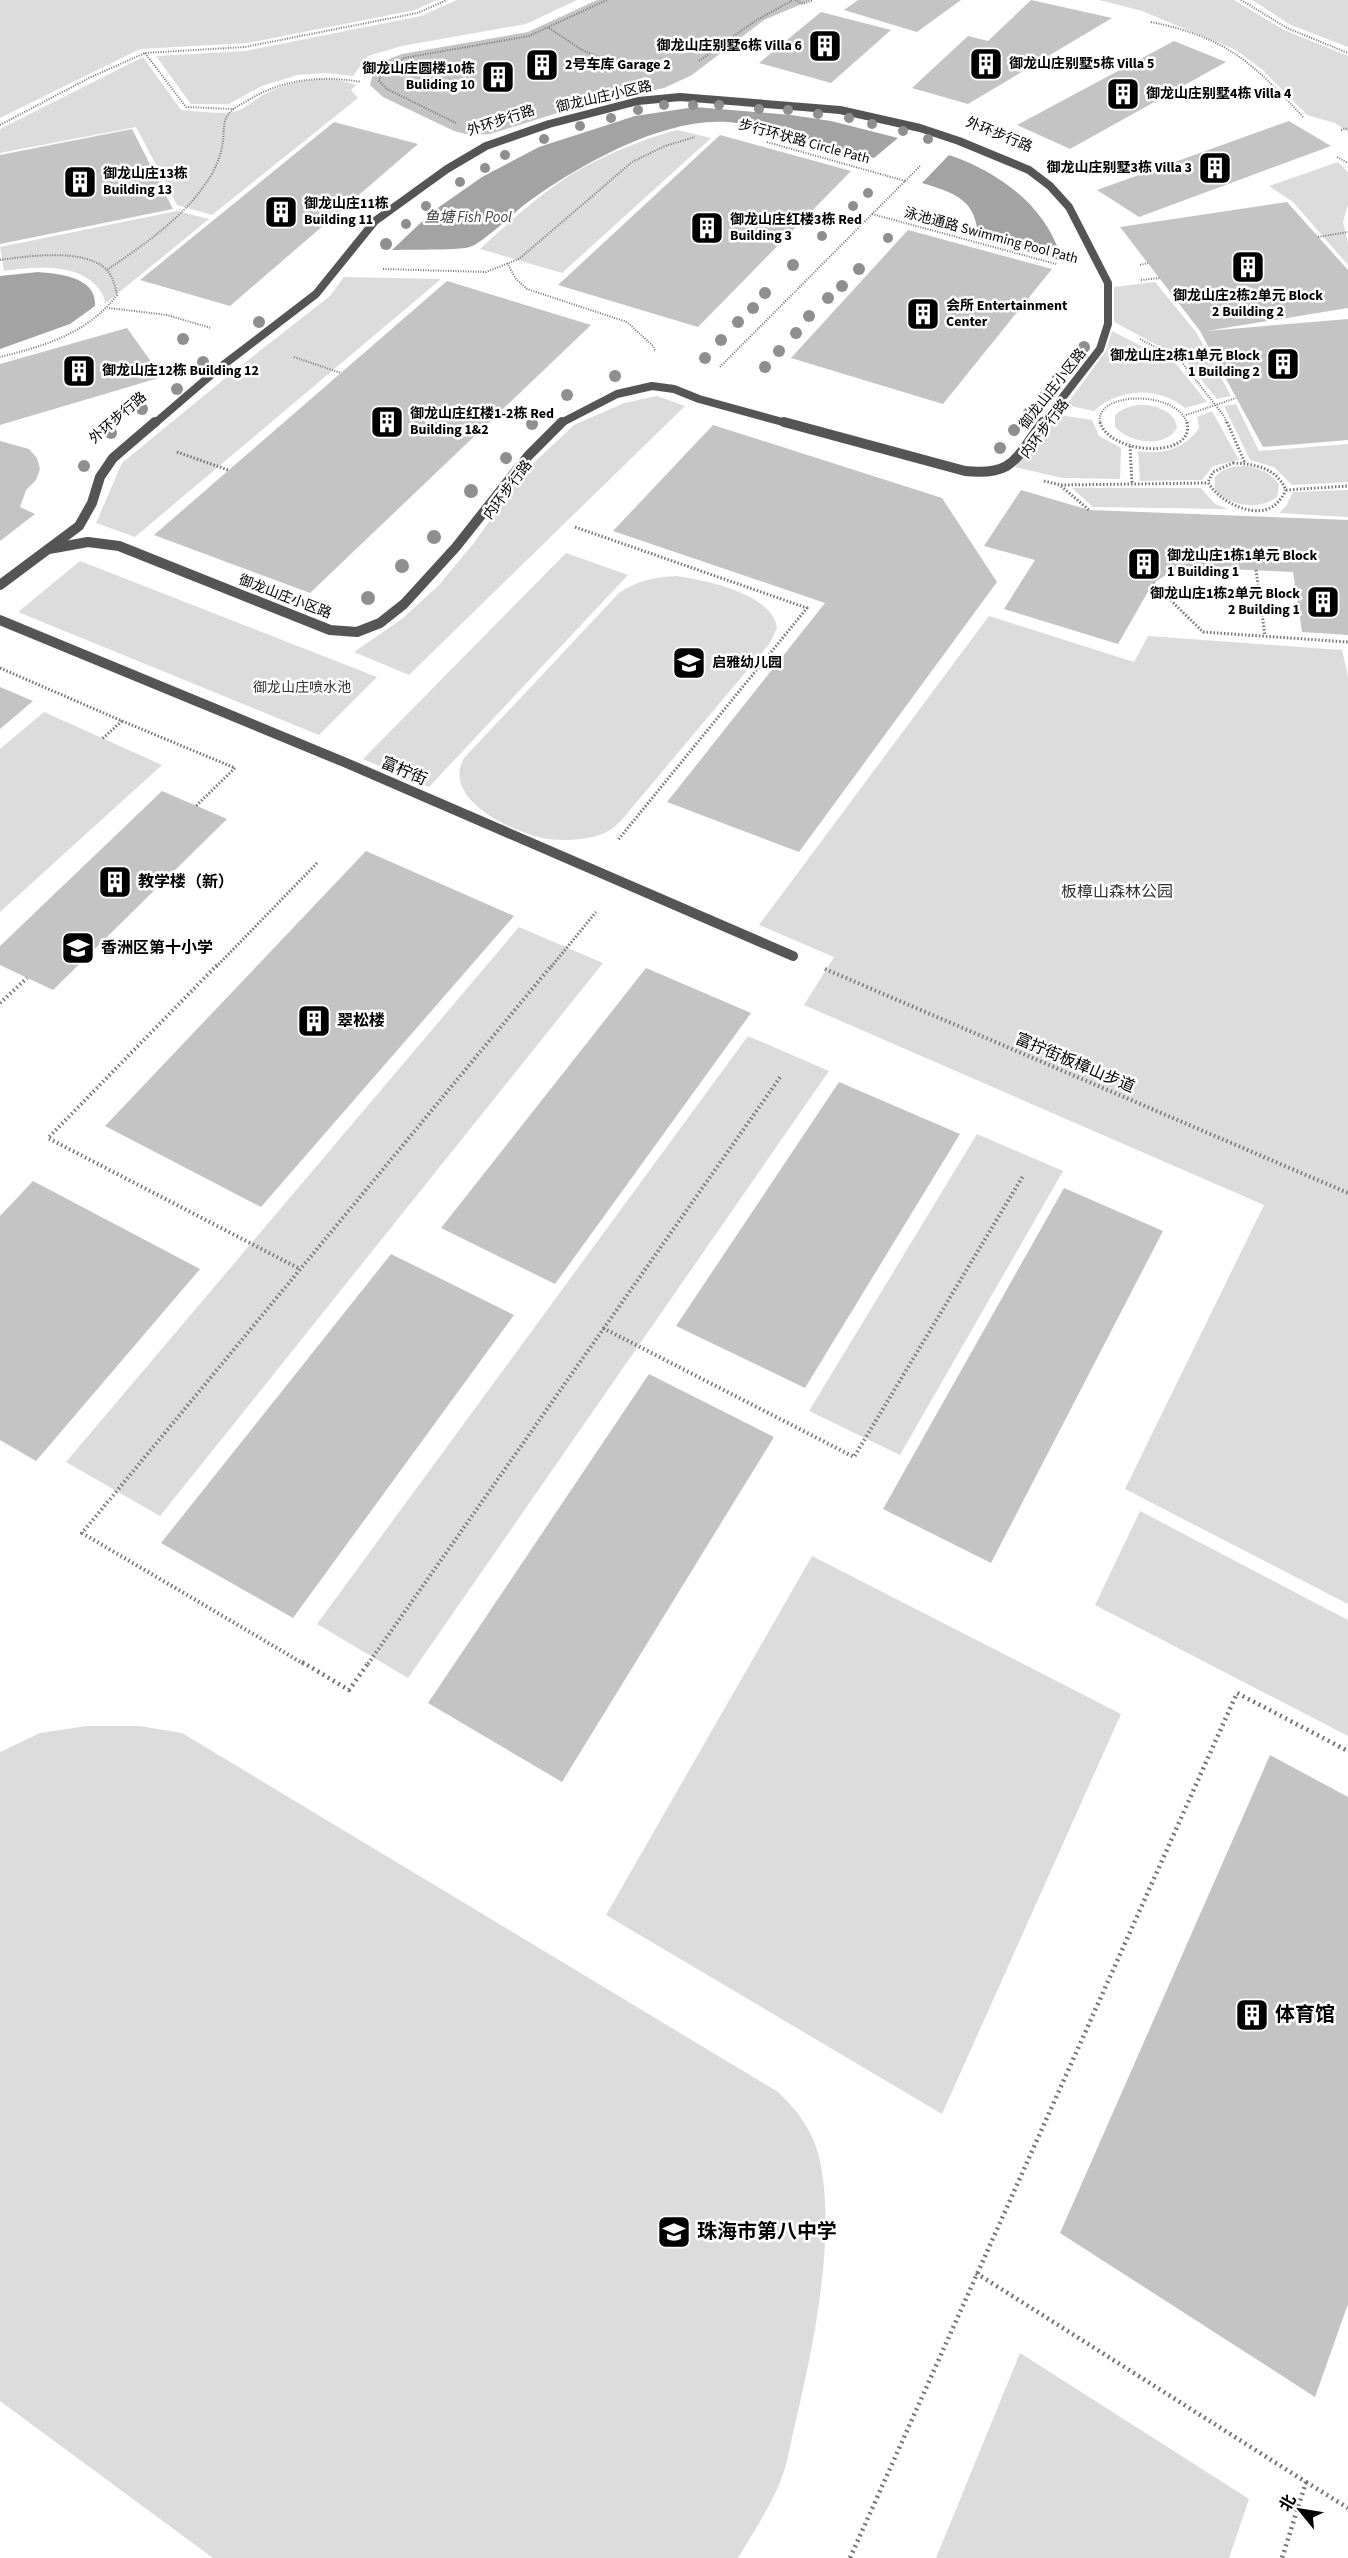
<svg xmlns="http://www.w3.org/2000/svg" width="1348" height="2558" font-family="'Source Sans 3','Noto Sans SC',sans-serif">
  <style>
    .green { fill: #dcdcdc }
    .water { fill: #a3a3a3 }
    .building { fill: #c4c4c4 }
    .lines { fill: none; stroke-linecap: round; stroke-linejoin: round }
    .path-far3 { stroke: #777; stroke-width: 2; stroke-dasharray: 1 1.5; stroke-linecap: butt }
    .path-far2 { stroke: #777; stroke-width: 3; stroke-dasharray: 1.5 2; stroke-linecap: butt }
    .path-far1 { stroke: #777; stroke-width: 4; stroke-dasharray: 1.5 3; stroke-linecap: butt }
    .path { stroke: #777; stroke-width: 4.5; stroke-dasharray: 2 4; stroke-linecap: butt }
    .service-far1 { stroke: #555; stroke-width: 8 }
    .service { stroke: #555; stroke-width: 10 }
    .minor { stroke: #555; stroke-width: 10 }
    .tree { fill: #8f8f8f }
    .labels { text-anchor: middle; dominant-baseline: central; stroke-width: 5; stroke-linejoin: round; paint-order: stroke }
    .far-poi-label { font-size: 14px; font-weight: bold; fill: #000; stroke: #fff; text-anchor: start }
    .far-street-label { font-size: 14px; fill: #000; stroke: #fff }
    .far-park-label { font-size: 14px; fill: #333; stroke: #fff }
    .far-water-label { font-size: 15px; font-style: italic; fill: #444; stroke: #fff }
    .street-label { font-size: 16px; fill: #000; stroke: #fff }
    .poi-label { font-size: 16px; font-weight: bold; fill: #000; stroke: #fff; text-anchor: start }
    .park-label { font-size: 16px; fill: #333; stroke: #fff }
    .near-poi-label { font-size: 20px; font-weight: bold; fill: #000; stroke: #fff; text-anchor: start }
  </style>
  <rect width="100%" height="100%" fill="#fff"/>
  <path class="green" d="M0 0H437L415 10 247 43 140 49 0 118Z
    M457 0H577L526 24 402 46 368 56 353 76 325 73 297 75 262 86 229 104H191L156 56 245 51 421 16Z
    M1099 0H1234L1284 30 1348 56V132L1335 123 1307 115 1263 70 1236 50 1142 11Z
    M1252 0H1348V47L1291 25Z
    M143 57 181 110C195 111 225 115 237 111 247 108 255 99 265 94 291 80 328 74 356 85L351 90 358 98 212 215 177 205 136 127 0 153V129Z
    M678 130 711 138 562 273 480 249C505 226 530 203 557 184 589 161 641 139 678 130Z
    M1338 162 1348 172V204L1343 222 1348 243V265L1293 202 1269 186Z
    M177 211 209 219 106 303C93 261 39 266 4 271L0 247Z
    M344 277 441 279 135 537 96 523 122 463 229 375 330 296Z
    M1155 282 1196 332 1231 396 1217 399 1185 360 1114 322V287Z
    M1112 331 1176 364 1207 402 1185 408C1158 386 1119 388 1094 411L1066 405 1106 351Z
    M657 396 685 406 409 675 354 652 402 619 439 585 473 544 526 470 574 425 624 403Z
    M1236 404 1259 451 1348 444V482L1292 485 1274 467 1250 460 1224 406Z
    M1147 405C1161 408 1175 412 1177 428 1165 449 1130 443 1115 427V415C1125 406 1134 405 1147 405Z
    M1212 411 1239 460 1213 466 1202 480 1140 481 1138 451C1162 455 1185 449 1199 428L1197 417Z
    M1060 415 1092 420 1099 436 1121 448 1120 479 1062 478 1015 467Z
    M1247 466C1261 469 1271 473 1279 484L1277 497C1258 511 1231 506 1215 490V477C1224 467 1234 466 1247 466Z
    M1072 488H1201L1215 504 1228 509 1093 507Z
    M1348 490V517L1279 513 1286 506 1293 492Z
    M566 553 628 575 429 787 363 759Z
    M80 561 377 677 319 735 18 612Z
    M677 576C705 580 773 594 777 628L770 643 625 816C618 824 610 832 599 835 584 840 564 841 548 839 516 834 440 800 464 758L619 593C638 580 655 577 677 576Z
    M989 616 1134 662 1148 636 1342 650 1348 677V1604L1125 1489 1264 1205 804 1005 834 957 759 925Z
    M44 712 162 765 0 912V749Z
    M519 927 603 963 160 1516 66 1462Z
    M748 1036 829 1071 408 1678 317 1624Z
    M977 1134 1063 1171 900 1455 809 1411Z
    M1140 1511 1348 1620V1736L1095 1605Z
    M812 1556 1121 1714 942 2114 606 1915Z
    M87 1726H139L182 1733 778 2092C797 2110 813 2131 819 2157 837 2234 814 2343 796 2420 791 2438 789 2459 782 2477 773 2502 752 2535 738 2558H213L0 2401V1752L40 1733Z
    M1020 2353 1249 2499 1229 2558H936Z"/>
  <path class="water" d="M695 107 791 115 831 121 898 138 874 158C827 145 777 127 728 122 662 117 575 167 524 205 513 214 481 244 470 247 453 251 412 249 392 250L432 212 482 177 539 147 635 116Z
    M949 155C999 172 1048 207 1062 261L978 238C977 200 955 193 922 183Z
    M38 272C60 274 97 277 95 306L70 324 0 349V276Z"/>
  <path class="building" d="M597 0H811L764 20 692 75 664 88 586 104 490 134 470 135 454 131 383 97 370 85 374 69 384 61 402 54 528 32Z
    M858 0H961L917 32 844 10Z
    M1031 0 1112 18 968 104 912 88 968 36 988 41Z
    M821 12 891 30 831 83 759 63Z
    M1174 41 1226 62 1070 149 1017 125Z
    M1289 121 1331 146 1139 217 1097 190Z
    M334 122 418 144 230 306 140 280Z
    M132 129 173 209 0 244V155Z
    M720 135 851 171 698 327 558 285Z
    M1287 202 1348 270V308L1206 331 1348 319V440L1263 447 1200 331 1120 227Z
    M908 230 1052 269 943 404 791 358Z
    M447 281 591 325 310 593 154 535Z
    M127 328 162 377 0 425V364Z
    M713 425 942 498 997 582 799 852 667 802 825 603 613 531Z
    M0 441 29 449 37 458 40 469 36 480 26 490 20 507 35 514 0 541Z
    M1021 490 1089 510 1348 520V635L1302 632 1293 572 1179 567 1153 583 1118 644 1004 609 1035 560 984 546Z
    M0 687 33 701 0 729Z
    M162 791 227 819 53 990 0 965V946Z
    M366 851 514 916 261 1207 105 1126Z
    M646 968 751 1013 555 1284 441 1228Z
    M839 1082 960 1134 805 1388 676 1326Z
    M33 1181 200 1269 36 1461 0 1440V1216Z
    M1064 1188 1163 1231 991 1563 883 1509Z
    M391 1254 514 1315 293 1618 161 1543Z
    M649 1374 774 1437 562 1782 428 1703Z
    M1270 1755 1348 1797V2304L1315 2397 1060 2233Z"/>
  <g class="lines">
    <path class="path-far3" d="M795 0 803 4 813 0
      M1241 0 1287 28 1348 53
      M1151 22C1226 37 1253 63 1303 117
      M549 28 582 50 624 68
      M145 53 186 107 234 109
      M699 61 755 21 793 0
      M456 123 387 89 379 81 381 74 404 58 529 36 607 0
      M0 125 91 77 145 53 245 47 417 13 447 0
      M1341 130 1348 128
      M767 142 905 181
      M1337 157 1348 163
      M872 214 1056 264
      M1318 237 1348 232
      M0 260C28 256 83 248 106 269 113 276 115 286 117 295 88 333 45 346 0 357
      M507 263 516 279 527 289 627 322 653 346 655 351
      M1140 265 1148 263
      M383 269 486 272 519 259 632 162 665 146 695 137
      M107 270C143 245 181 220 206 183 215 171 221 156 223 141 224 134 223 125 226 118 230 110 239 105 247 101 282 79 321 75 361 82
      M1141 280 1160 278
      M109 308 167 315 211 328
      M1140 339 1180 360 1224 416 1227 424
      M294 357 341 373
      M720 367 920 166
      M1186 415 1236 398
      M1100 424C1093 390 1179 390 1187 424"/>
    <path class="path-far2" d="M1100 422C1109 455 1196 460 1187 422
      M1227 422 1245 463
      M1130 446 1132 484
      M177 452 228 470
      M1233 463C1256 464 1276 468 1286 490 1284 494 1281 499 1278 502 1260 523 1218 502 1208 482L1213 472Z
      M1044 481 1061 485 1207 483
      M1061 486 1089 510
      M1286 490 1348 486
      M575 527 807 608 618 840
      M1256 570 1265 636
      M1153 583 1203 632 1348 642
      M0 668 122 721 102 739
      M122 721 235 768 196 806
      M216 967 318 862
      M551 967 596 912"/>
    <path class="path-far1" d="M217 965 48 1138 300 1269
      M825 969 1348 1193
      M0 1003 27 978
      M603 1328 854 1457 1023 1176
      M304 1664 82 1533 552 965
      M368 1664 781 1076"/>
    <path class="path" d="M302 1662 349 1690 369 1662
      M976 2273 1306 2482 1282 2558
      M1306 2482 1348 2508
      M850 2558 1237 1693 1348 1751"/>
    <path class="service-far1" d="M154 424 218 369 316 294 375 221 447 169 486 146 549 124 638 101 680 97 840 110 920 128 959 141 1029 170 1050 186 1069 207 1108 283V324L1100 349 1042 424
      M559 424 617 394 652 386 674 389 699 399 790 424"/>
    <path class="service" d="M784 422 965 471C1015 476 1015 458 1043 422
      M49 549 88 542 119 546 330 630 357 632 380 623 404 604 456 547 528 456 562 422
      M0 585 79 526 92 503 100 477 113 458 155 422"/>
    <path class="minor" d="M0 620 344 762 793 956"/>
  </g>
  <g class="tree">
    <circle cx="664" cy="105" r="5"/>
    <circle cx="693" cy="105" r="5"/>
    <circle cx="719" cy="105" r="5"/>
    <circle cx="759" cy="109" r="5"/>
    <circle cx="638" cy="110" r="5"/>
    <circle cx="788" cy="110" r="5"/>
    <circle cx="818" cy="114" r="5"/>
    <circle cx="611" cy="118" r="5"/>
    <circle cx="849" cy="118" r="5"/>
    <circle cx="872" cy="124" r="5"/>
    <circle cx="580" cy="126" r="5"/>
    <circle cx="903" cy="131" r="5"/>
    <circle cx="544" cy="139" r="5"/>
    <circle cx="928" cy="139" r="5"/>
    <circle cx="505" cy="155" r="5"/>
    <circle cx="485" cy="168" r="5"/>
    <circle cx="460" cy="182" r="5"/>
    <circle cx="868" cy="193" r="5"/>
    <circle cx="426" cy="206" r="5"/>
    <circle cx="853" cy="206" r="5"/>
    <circle cx="839" cy="221" r="5"/>
    <circle cx="406" cy="224" r="5"/>
    <circle cx="822" cy="236" r="5"/>
    <circle cx="888" cy="238" r="5"/>
    <circle cx="386" cy="244" r="6"/>
    <circle cx="793" cy="265" r="6"/>
    <circle cx="859" cy="269" r="6"/>
    <circle cx="842" cy="286" r="6"/>
    <circle cx="765" cy="293" r="6"/>
    <circle cx="828" cy="298" r="6"/>
    <circle cx="753" cy="308" r="6"/>
    <circle cx="809" cy="316" r="6"/>
    <circle cx="259" cy="322" r="6"/>
    <circle cx="738" cy="322" r="6"/>
    <circle cx="796" cy="333" r="6"/>
    <circle cx="183" cy="339" r="6"/>
    <circle cx="721" cy="340" r="6"/>
    <circle cx="1084" cy="347" r="6"/>
    <circle cx="779" cy="351" r="6"/>
    <circle cx="705" cy="358" r="6"/>
    <circle cx="203" cy="362" r="6"/>
    <circle cx="1070" cy="363" r="6"/>
    <circle cx="765" cy="367" r="6"/>
    <circle cx="615" cy="376" r="6"/>
    <circle cx="1057" cy="380" r="6"/>
    <circle cx="177" cy="389" r="6"/>
    <circle cx="567" cy="395" r="6"/>
    <circle cx="1044" cy="397" r="6"/>
    <circle cx="142" cy="409" r="6"/>
    <circle cx="1029" cy="413" r="6"/>
    <circle cx="532" cy="424" r="6"/>
    <circle cx="1014" cy="430" r="6"/>
    <circle cx="111" cy="433" r="6"/>
    <circle cx="1000" cy="448" r="6"/>
    <circle cx="506" cy="458" r="6"/>
    <circle cx="84" cy="466" r="6"/>
    <circle cx="471" cy="491" r="7"/>
    <circle cx="434" cy="537" r="7"/>
    <circle cx="402" cy="566" r="7"/>
    <circle cx="368" cy="598" r="7"/>
  </g>
  <defs>
    <symbol id="building-square" viewBox="-11 -11 22 22"><rect x="-9" y="-9" width="18" height="18" rx="4" fill="#000" stroke="#fff"/><path d="M-4-6H4V6H1V3H-1V6H-4ZM-2.5-4.3h1.7v1.8h-1.7ZM.8-4.3h1.7v1.8H.8ZM-2.5-1h1.7V.8h-1.7ZM.8-1h1.7V.8H.8Z" fill="#fff"/></symbol>
    <symbol id="school-square" viewBox="-11 -11 22 22"><rect x="-9" y="-9" width="18" height="18" rx="4" fill="#000" stroke="#fff"/><path d="M0-5L7-2L0 1L-7-2ZM-4 1L0 2.5L4 1V4Q0 6-4 4Z" fill="#fff"/></symbol>
  </defs>
  <g fill-rule="evenodd">
    <use href="#building-square" x="806" y="27" width="38" height="38"/>
    <use href="#building-square" x="967" y="45" width="38" height="38"/>
    <use href="#building-square" x="523" y="46" width="38" height="38"/>
    <use href="#building-square" x="479" y="58" width="38" height="38"/>
    <use href="#building-square" x="1104" y="75" width="38" height="38"/>
    <use href="#building-square" x="1196" y="149" width="38" height="38"/>
    <use href="#building-square" x="61" y="163" width="38" height="38"/>
    <use href="#building-square" x="262" y="193" width="38" height="38"/>
    <use href="#building-square" x="688" y="209" width="38" height="38"/>
    <use href="#building-square" x="1229" y="248" width="38" height="38"/>
    <use href="#building-square" x="904" y="295" width="38" height="38"/>
    <use href="#building-square" x="1264" y="345" width="38" height="38"/>
    <use href="#building-square" x="60" y="352" width="38" height="38"/>
    <use href="#building-square" x="368" y="403" width="38" height="38"/>
    <use href="#building-square" x="1125" y="545" width="38" height="38"/>
    <use href="#building-square" x="1304" y="583" width="38" height="38"/>
    <use href="#school-square" x="670" y="644" width="38" height="38"/>
    <use href="#building-square" x="96" y="863" width="38" height="38"/>
    <use href="#school-square" x="59" y="929" width="38" height="38"/>
    <use href="#building-square" x="295" y="1002" width="38" height="38"/>
    <use href="#building-square" x="1233" y="1996" width="38" height="38"/>
    <use href="#school-square" x="655" y="2213" width="38" height="38"/>
  </g>
  <g class="labels">
    <g class="far-poi-label">
      <text x="802" y="46" text-anchor="end">御龙山庄别墅6栋 Villa 6</text>
      <text x="1009" y="64">御龙山庄别墅5栋 Villa 5</text>
      <text x="565" y="65">2号车库 Garage 2</text>
      <text x="475" y="69" text-anchor="end">御龙山庄圆楼10栋<tspan x="475" dy="16">Buliding 10</tspan></text>
      <text x="1146" y="94">御龙山庄别墅4栋 Villa 4</text>
      <text x="1192" y="168" text-anchor="end">御龙山庄别墅3栋 Villa 3</text>
      <text x="103" y="174">御龙山庄13栋<tspan x="103" dy="16">Building 13</tspan></text>
      <text x="304" y="204">御龙山庄11栋<tspan x="304" dy="16">Building 11</tspan></text>
      <text x="730" y="220">御龙山庄红楼3栋 Red<tspan x="730" dy="16">Building 3</tspan></text>
      <text x="1248" y="296" text-anchor="middle">御龙山庄2栋2单元 Block<tspan x="1248" dy="16">2 Building 2</tspan></text>
      <text x="946" y="306">会所 Entertainment<tspan x="946" dy="16">Center</tspan></text>
      <text x="1260" y="356" text-anchor="end">御龙山庄2栋1单元 Block<tspan x="1260" dy="16">1 Building 2</tspan></text>
      <text x="102" y="371">御龙山庄12栋 Building 12</text>
      <text x="410" y="414">御龙山庄红楼1-2栋 Red<tspan x="410" dy="16">Building 1&amp;2</tspan></text>
      <text x="1167" y="556">御龙山庄1栋1单元 Block<tspan x="1167" dy="16">1 Building 1</tspan></text>
      <text x="1300" y="594" text-anchor="end">御龙山庄1栋2单元 Block<tspan x="1300" dy="16">2 Building 1</tspan></text>
      <text x="712" y="663">启雅幼儿园</text>
    </g>
    <g class="far-street-label">
      <text transform="translate(604 97) rotate(-13)">御龙山庄小区路</text>
      <text transform="translate(501 121) rotate(-18)">外环步行路</text>
      <text transform="translate(999 135) rotate(22)">外环步行路</text>
      <text transform="translate(804 142) rotate(15)">步行环状路 Circle Path</text>
      <text transform="translate(991 236) rotate(15)">泳池通路 Swimming Pool Path</text>
      <text transform="translate(1053 389) rotate(-52)">御龙山庄小区路</text>
      <text transform="translate(118 418) rotate(-41)">外环步行路</text>
      <text transform="translate(1045 429) rotate(-53)">内环步行路</text>
      <text transform="translate(508 490) rotate(-53)">内环步行路</text>
      <text transform="translate(285 597) rotate(21)">御龙山庄小区路</text>
    </g>
    <g class="far-park-label">
      <text x="302" y="688">御龙山庄喷水池</text>
    </g>
    <g class="far-water-label">
      <text x="468" y="217">鱼塘 Fish Pool</text>
    </g>
    <g class="street-label">
      <text transform="translate(404 771) rotate(23)">富柠街</text>
      <text transform="translate(1075 1063) rotate(23)">富拧街板樟山步道</text>
    </g>
    <g class="poi-label">
      <text x="138" y="882">教学楼（新）</text>
      <text x="101" y="948">香洲区第十小学</text>
      <text x="337" y="1021">翠松楼</text>
    </g>
    <g class="park-label">
      <text x="1117" y="892">板樟山森林公园</text>
    </g>
    <g class="near-poi-label">
      <text x="1275" y="2015">体育馆</text>
      <text x="697" y="2232">珠海市第八中学</text>
    </g>
  </g>
  <g transform="translate(1300 2510) rotate(300)" stroke="#ffffff" stroke-width="4.5" paint-order="stroke">
  <path d="M0-4.5L10 22L0 15L-10 22Z" fill="#000000"/>
  <text y="-9" font-size="16" font-weight="bold" text-anchor="middle" fill="#000000">北</text>
  </g>
</svg>
